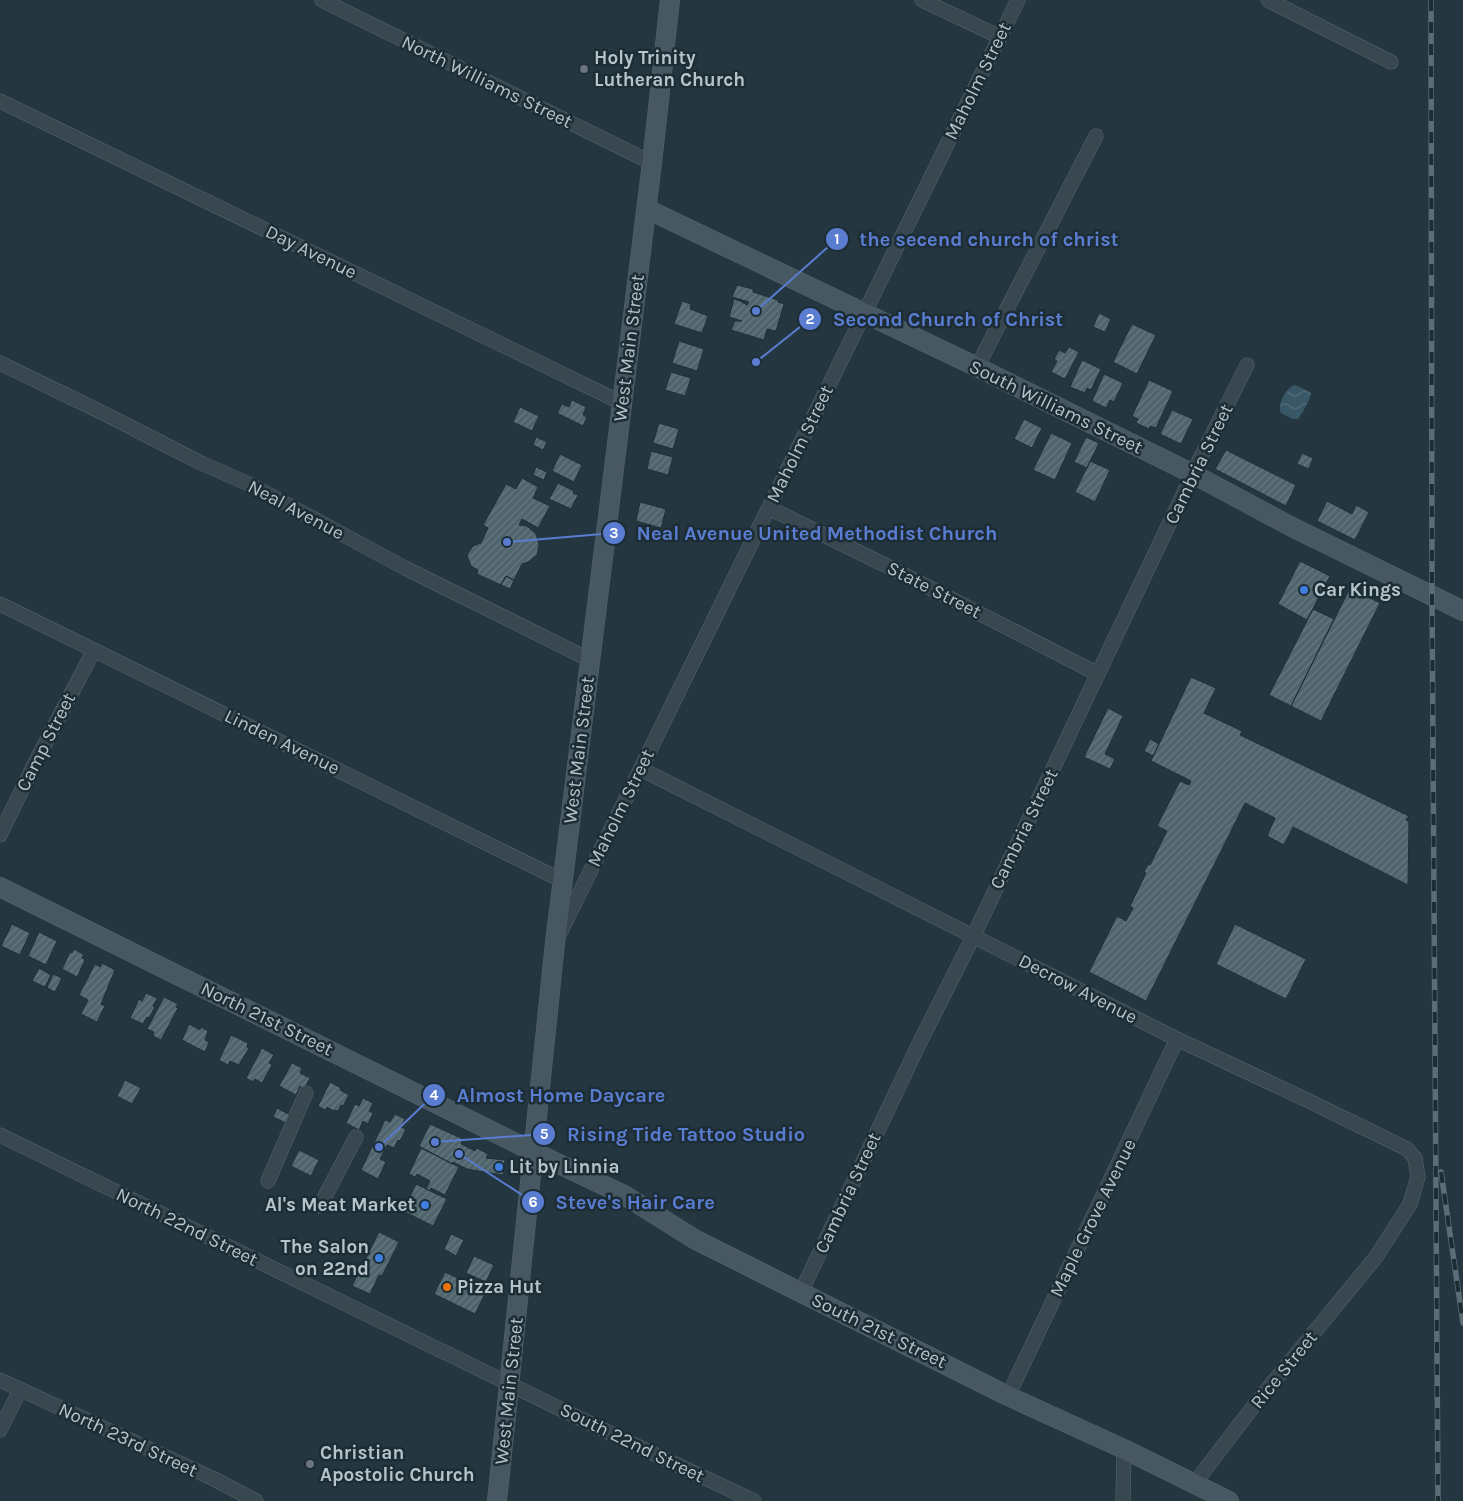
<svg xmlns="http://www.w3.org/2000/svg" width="1463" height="1501" font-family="Karla,sans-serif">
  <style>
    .water { fill: url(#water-waves) }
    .building { fill: url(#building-hatch); stroke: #202f37 }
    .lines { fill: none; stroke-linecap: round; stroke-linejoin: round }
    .street-casing { stroke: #57666d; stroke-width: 15 }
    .secondary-casing { stroke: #57666d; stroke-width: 20 }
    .street { stroke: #394850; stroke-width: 14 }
    .secondary { stroke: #475863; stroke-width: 19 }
    .rail-casing { stroke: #5b6d77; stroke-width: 5.5 }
    .rail { stroke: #1d2d35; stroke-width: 4; stroke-dasharray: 11; stroke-linecap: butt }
    .worship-dot { fill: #6b7280; stroke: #1d2d35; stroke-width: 2 }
    .shop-dot { fill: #3f7fe0; stroke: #1d2d35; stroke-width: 2 }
    .food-dot { fill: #e8710a; stroke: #1d2d35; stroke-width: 2 }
    .labels { text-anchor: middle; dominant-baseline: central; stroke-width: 5; stroke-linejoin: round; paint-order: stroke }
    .poi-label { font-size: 19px; font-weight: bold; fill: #b5c3ca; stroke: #1d2d35; text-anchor: start }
    .street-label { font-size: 19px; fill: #b5c3ca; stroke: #1d2d35 }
    .leader { fill: none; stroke: #5a7dd2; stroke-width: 2 }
    .callout-dot { fill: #5a7dd2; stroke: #1d2d35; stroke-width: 2 }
    .mark-label { font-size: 15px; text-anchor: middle; font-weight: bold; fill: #fff }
    .callout-label { font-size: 20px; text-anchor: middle; font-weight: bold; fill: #5a7dd2; stroke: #1d2d35; stroke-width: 5; stroke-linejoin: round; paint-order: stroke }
  </style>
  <defs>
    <pattern id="water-waves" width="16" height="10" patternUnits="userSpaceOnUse" patternTransform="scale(1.25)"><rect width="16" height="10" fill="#385868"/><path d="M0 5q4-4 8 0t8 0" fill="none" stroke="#536e7c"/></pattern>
    <pattern id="building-hatch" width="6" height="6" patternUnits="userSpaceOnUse" patternTransform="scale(1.25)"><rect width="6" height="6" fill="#4f646d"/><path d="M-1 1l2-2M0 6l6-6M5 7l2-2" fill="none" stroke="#667980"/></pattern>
  </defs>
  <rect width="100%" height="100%" fill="#243740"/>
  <path class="water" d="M1295 385 1306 390 1311 393C1309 403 1303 411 1298 419H1293L1281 413C1277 404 1286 388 1295 385Z"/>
  <path class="building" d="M737 285 753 289V292L778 300V302L784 304 776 331 767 329 764 340 731 330 735 321H742L729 317 734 299 740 301 747 305 749 302 732 297Z
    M682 301 691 304 690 309 708 316 702 333 674 324Z
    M1099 313 1111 319 1105 332 1093 327Z
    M1132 324 1156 335 1137 374 1113 362Z
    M679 341 704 349 697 371 672 363Z
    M1069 347 1079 352 1065 379 1051 372 1057 361 1054 359 1059 350 1065 353Z
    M1082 360 1101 369 1091 390 1087 388 1085 393 1070 387Z
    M671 372 691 378 685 396 665 390Z
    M1104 374 1123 383 1114 402 1110 400 1106 408 1092 401Z
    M1149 380 1173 391 1156 428 1150 426 1149 429 1136 423 1138 419 1132 416Z
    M572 400 586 407 583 415 587 417 583 426 557 413 562 404 569 407Z
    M520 407 539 416 532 431 513 422Z
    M1172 410 1193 419 1181 444 1160 434Z
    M1024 419 1042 428 1032 448 1014 439Z
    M659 423 679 429 673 449 653 443Z
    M1051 433 1072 443 1055 480 1033 470Z
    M536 437 547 442 543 450 533 445Z
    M1086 437 1099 443 1087 468 1074 462Z
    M1226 450 1296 485 1286 506 1215 469Z
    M651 451 673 457 668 475 647 469Z
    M1302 453 1313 458 1309 469 1297 464Z
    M560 454 582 465 574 482 552 471Z
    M1090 461 1110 470 1095 502 1075 492Z
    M536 467 547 472 544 480 533 475Z
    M522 478 538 487 533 498 550 506 538 528 522 519 519 525 527 526 536 534 539 545 537 555 528 562 522 564 514 580 506 576 501 585 477 574 478 570 471 566 467 555 473 546 481 543 488 528 483 525 506 484 516 489Z
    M558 483 574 491 573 493 578 495 571 509 549 499Z
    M1327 501 1352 514 1356 505 1369 512 1355 540 1317 521Z
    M640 502 666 509 661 528 636 521Z
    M1300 561 1330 576 1307 620 1278 604Z
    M506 576 514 580 510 589 501 585Z
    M1350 588 1380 603 1321 721 1291 706Z
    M1313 609 1334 619 1291 706 1269 695Z
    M1191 677 1216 688 1204 713 1242 731 1240 735 1409 816 1406 820 1409 822 1408 885 1293 827 1284 845 1267 836 1275 818 1245 803 1146 1001 1089 972 1117 916 1126 921 1133 908 1130 906 1146 873 1144 872 1148 864 1150 865 1167 831 1157 826 1180 781 1189 785 1191 781 1151 761Z
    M1108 708 1123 716 1105 754 1115 759 1110 769 1084 757Z
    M1150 739 1159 744 1153 756 1144 751Z
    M12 924 30 933 20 955 1 946Z
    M1235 924 1306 959 1286 999 1216 964Z
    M39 932 57 941 46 965 28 956Z
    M74 949 84 955 82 958 85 960 77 977 62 969 70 952 72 953Z
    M102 963 115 970 101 1004 105 1006 97 1022 81 1014 88 1000 79 995 95 964 100 967Z
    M39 968 51 975 45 987 32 981Z
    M53 974 62 978 55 992 47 988Z
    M146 993 157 998 153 1006 155 1007 149 1018 147 1017 143 1024 130 1018 139 999 142 1001Z
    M164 997 178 1004 176 1007 178 1008 161 1040 153 1036 154 1032 147 1029Z
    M189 1024 200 1030 201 1027 208 1031 205 1040 209 1042 205 1052 182 1040Z
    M231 1035 248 1043 247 1047 249 1048 239 1065 230 1061 228 1065 219 1060Z
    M262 1048 274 1055 269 1063 272 1065 262 1083 255 1079 253 1082 246 1078Z
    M292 1063 302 1068 300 1073 310 1078 304 1089 300 1086 296 1095 279 1086Z
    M125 1080 141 1088 132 1104 117 1096Z
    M330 1082 341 1088 340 1090 349 1095 343 1106 341 1105 338 1111 335 1110 334 1111 327 1107 325 1110 318 1106Z
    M363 1098 373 1103 369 1111 373 1113 368 1124 363 1121 359 1130 346 1123 355 1104 359 1106Z
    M277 1108 290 1115 286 1123 273 1117Z
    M395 1114 405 1119 401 1127 406 1129 400 1141 398 1140 394 1148 387 1145 380 1159 386 1162 378 1179 361 1170 385 1120 390 1122Z
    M430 1124 463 1139 461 1144 475 1151 477 1148 488 1154 486 1158 505 1160 503 1175 467 1169 453 1162 452 1164 419 1146Z
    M421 1148 459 1167 445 1195 431 1188 430 1191 426 1189 430 1181 417 1174 415 1177 409 1174Z
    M299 1150 319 1160 311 1176 291 1166Z
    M416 1184 447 1199 433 1226 403 1211Z
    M379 1232 399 1242 382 1276 379 1275 370 1294 352 1286Z
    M451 1234 464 1240 456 1256 444 1249Z
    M474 1256 494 1265 486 1282 466 1273Z
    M445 1272 486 1292 475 1314 434 1294Z"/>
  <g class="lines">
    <defs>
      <path id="street" d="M322 0 652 163
        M922 0 1000 37
        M1268 0 1391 62
        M0 101 622 403
        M0 363 105 414 199 462 251 485 405 568 590 660
        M977 367 1096 136
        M769 508 887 566 1098 674
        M0 604 563 881
        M641 769 1177 1039 1309 1101 1407 1149 1415 1158 1418 1177 1410 1204 1376 1257 1256 1403 1194 1484
        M0 835 36 761 94 650
        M560 933 1018 0
        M0 1135 622 1439 754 1501
        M268 1181 306 1093
        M320 1206 356 1137
        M801 1292 919 1044 973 937 1199 461 1247 365
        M0 1380 214 1479 256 1501
        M1008 1396 1177 1039
        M0 1430 20 1390
        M1123 1501 1124 1449"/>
      <path id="secondary" d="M647 209 977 367 1193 474 1292 527 1463 611
        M0 887 534 1152 624 1195 696 1240 1008 1396 1124 1449 1229 1501
        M497 1501 555 943 652 163 670 0"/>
    </defs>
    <use href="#street" class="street-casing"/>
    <use href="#secondary" class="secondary-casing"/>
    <use href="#street" class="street"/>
    <use href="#secondary" class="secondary"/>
    <defs>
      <path id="rail" d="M1431 0 1432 595 1438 1501
        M1441 1172 1463 1323"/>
    </defs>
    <use href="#rail" class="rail-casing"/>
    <use href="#rail" class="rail"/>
  </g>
  <g class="worship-dot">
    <circle cx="584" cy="69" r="5"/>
    <circle cx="310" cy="1464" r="5"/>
  </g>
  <g class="shop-dot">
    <circle cx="1304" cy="590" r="5"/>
    <circle cx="499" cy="1167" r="5"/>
    <circle cx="425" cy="1205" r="5"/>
    <circle cx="379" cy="1258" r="5"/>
  </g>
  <circle class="food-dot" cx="447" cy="1287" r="5"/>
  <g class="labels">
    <g class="poi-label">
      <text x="594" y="58">Holy Trinity<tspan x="594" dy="22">Lutheran Church</tspan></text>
      <text x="1314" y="590">Car Kings</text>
      <text x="509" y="1167">Lit by Linnia</text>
      <text x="415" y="1205" text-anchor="end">Al's Meat Market</text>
      <text x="369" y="1247" text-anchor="end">The Salon<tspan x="369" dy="22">on 22nd</tspan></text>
      <text x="457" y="1287">Pizza Hut</text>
      <text x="320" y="1453">Christian<tspan x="320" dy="22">Apostolic Church</tspan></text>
    </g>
    <g class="street-label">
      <text transform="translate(978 81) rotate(-64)">Maholm Street</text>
      <text transform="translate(487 82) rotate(26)">North Williams Street</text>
      <text transform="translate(311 252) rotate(26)">Day Avenue</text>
      <text transform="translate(629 348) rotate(-83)">West Main Street</text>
      <text transform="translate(1056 407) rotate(26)">South Williams Street</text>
      <text transform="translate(800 444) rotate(-64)">Maholm Street</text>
      <text transform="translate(1199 464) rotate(-64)">Cambria Street</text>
      <text transform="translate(296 510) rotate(28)">Neal Avenue</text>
      <text transform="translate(934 590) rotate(27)">State Street</text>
      <text transform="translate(46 742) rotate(-63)">Camp Street</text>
      <text transform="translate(282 742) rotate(26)">Linden Avenue</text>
      <text transform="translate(579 750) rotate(-83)">West Main Street</text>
      <text transform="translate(621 808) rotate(-64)">Maholm Street</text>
      <text transform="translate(1024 829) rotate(-64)">Cambria Street</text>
      <text transform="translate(1078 989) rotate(27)">Decrow Avenue</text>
      <text transform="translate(267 1019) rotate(26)">North 21st Street</text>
      <text transform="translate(848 1193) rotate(-65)">Cambria Street</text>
      <text transform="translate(1093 1218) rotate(-64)">Maple Grove Avenue</text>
      <text transform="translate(187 1227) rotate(26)">North 22nd Street</text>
      <text transform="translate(879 1331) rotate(26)">South 21st Street</text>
      <text transform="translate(1284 1370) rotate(-51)">Rice Street</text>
      <text transform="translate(509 1391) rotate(-84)">West Main Street</text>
      <text transform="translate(128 1440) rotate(25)">North 23rd Street</text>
      <text transform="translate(632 1443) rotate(26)">South 22nd Street</text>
    </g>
  </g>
  <path class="leader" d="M756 311L837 239M756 362L810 319M507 542L614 533M379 1147L434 1095M435 1142L544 1134M459 1154L533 1202"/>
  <g class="callout-dot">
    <circle cx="756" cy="311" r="5"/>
    <circle cx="756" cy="362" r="5"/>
    <circle cx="507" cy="542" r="5"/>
    <circle cx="379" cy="1147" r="5"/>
    <circle cx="435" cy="1142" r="5"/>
    <circle cx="459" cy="1154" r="5"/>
    <circle cx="837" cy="239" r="12"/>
    <circle cx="810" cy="319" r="12"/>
    <circle cx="614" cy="533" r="12"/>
    <circle cx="434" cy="1095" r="12"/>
    <circle cx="544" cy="1134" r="12"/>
    <circle cx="533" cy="1202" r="12"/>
  </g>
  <g class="mark-label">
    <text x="837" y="244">1</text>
    <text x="810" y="324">2</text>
    <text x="614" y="538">3</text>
    <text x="434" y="1100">4</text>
    <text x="544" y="1139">5</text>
    <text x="533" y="1207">6</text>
  </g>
  <g class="callout-label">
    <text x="989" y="246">the secend church of christ</text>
    <text x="948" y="326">Second Church of Christ</text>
    <text x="817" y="540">Neal Avenue United Methodist Church</text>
    <text x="561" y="1102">Almost Home Daycare</text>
    <text x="686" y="1141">Rising Tide Tattoo Studio</text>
    <text x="635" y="1209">Steve's Hair Care</text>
  </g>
</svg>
